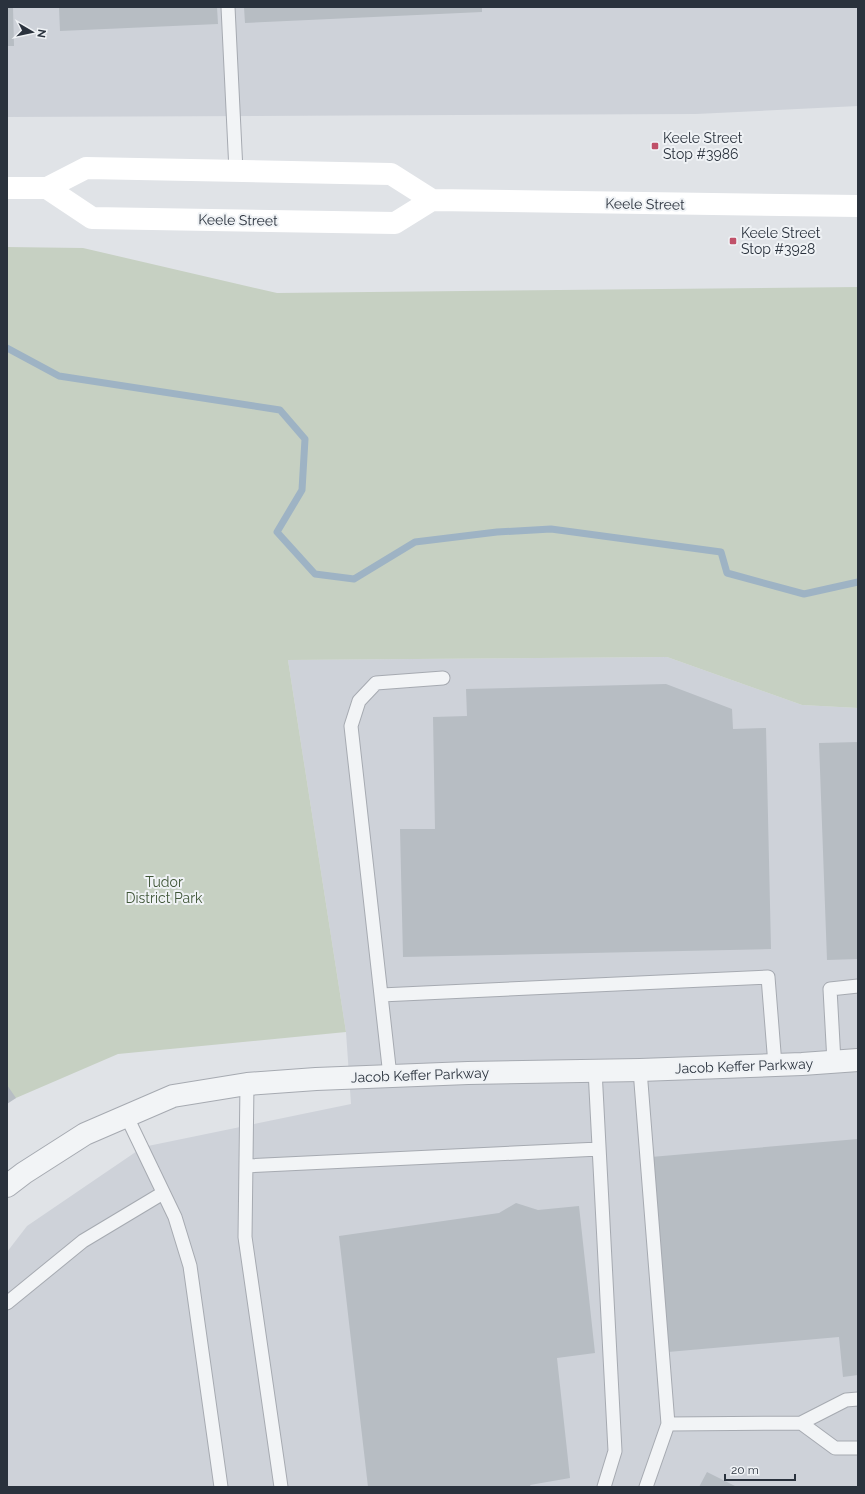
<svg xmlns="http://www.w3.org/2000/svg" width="865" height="1494" font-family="Raleway,sans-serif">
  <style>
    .built { fill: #ced2d9 }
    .green { fill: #c6d0c2 }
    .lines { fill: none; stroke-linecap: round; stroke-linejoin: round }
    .stream { stroke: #9eb3c4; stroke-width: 7 }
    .building { fill: #b7bdc3 }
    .lane-casing { stroke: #a6aab1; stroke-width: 15 }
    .street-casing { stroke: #a6aab1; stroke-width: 24 }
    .lane { stroke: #f2f4f6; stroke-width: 13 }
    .street { stroke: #f2f4f6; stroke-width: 22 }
    .secondary { stroke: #fff; stroke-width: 22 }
    .poi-dot { fill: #c05169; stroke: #eff2f5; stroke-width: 1.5 }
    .labels { text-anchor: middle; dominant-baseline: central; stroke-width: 4; stroke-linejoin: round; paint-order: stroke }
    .poi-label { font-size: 14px; fill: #2a323d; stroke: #eff2f5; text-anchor: start }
    .street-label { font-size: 14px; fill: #2a323d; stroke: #eff2f5 }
    .park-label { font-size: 14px; fill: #415739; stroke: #eff2f5 }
  </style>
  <rect width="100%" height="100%" fill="#e0e3e7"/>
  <path class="built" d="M7 7H858V106L696 114 7 117Z
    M667 657 802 705 858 708V1487H7V1252L27 1226 143 1147 351 1104 346 1032 288 660Z"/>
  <path class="green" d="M7 247 83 248 277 293 858 287V708L802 705 667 657 288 660 346 1032 118 1054 9 1101 7 1103Z"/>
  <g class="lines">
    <path class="stream" d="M7 348 59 376 280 410 305 439 302 490 277 532 315 574 354 579 415 542 497 532 551 529 721 552 727 573 804 594 858 582"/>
  </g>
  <path class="building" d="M7 7H13L14 46H7Z
    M59 7H217L218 24 60 31Z
    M244 7H482V12L245 23Z
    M666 684 732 709 733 729 766 728 771 949 403 957 400 829H435L433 717 467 716 466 689Z
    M858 742V959L827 960 819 743Z
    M7 1085 16 1098 7 1104Z
    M858 1139V1375L843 1377 839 1337 668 1352 651 1157Z
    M516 1203 538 1210 579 1206 595 1353 557 1358 570 1478 530 1485 531 1487H368L339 1236 499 1213Z
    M707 1472 737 1487H699Z"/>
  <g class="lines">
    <defs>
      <path id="lane" d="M228 7 236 171
        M381 995 768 977 775 1065
        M834 1062 830 989 858 986
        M595 1070 615 1451 604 1487
        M640 1070 668 1424
        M390 1076 351 726 359 701 376 683 443 678
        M247 1084 245 1237 281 1487
        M127 1117 175 1217 190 1266 221 1487
        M246 1166 599 1149
        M7 1303 83 1241 163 1193
        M801 1423 846 1400 858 1399
        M646 1487 668 1424 801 1423 835 1448H858"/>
      <path id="street" d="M7 1186 24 1173 85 1134 173 1096 247 1084 316 1079 468 1073 640 1070 802 1064 858 1060"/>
    </defs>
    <use href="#lane" class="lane-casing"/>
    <use href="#street" class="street-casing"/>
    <use href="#lane" class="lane"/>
    <use href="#street" class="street"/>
    <path class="secondary" d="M7 188H47L86 168 391 174 432 200
      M47 188 92 218 395 223 432 200 858 206"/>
  </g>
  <g class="poi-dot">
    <rect x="651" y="142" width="8" height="8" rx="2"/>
    <rect x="729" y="237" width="8" height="8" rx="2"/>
  </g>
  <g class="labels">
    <g class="poi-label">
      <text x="663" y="138">Keele Street<tspan x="663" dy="16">Stop #3986</tspan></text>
      <text x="741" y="233">Keele Street<tspan x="741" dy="16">Stop #3928</tspan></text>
    </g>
    <g class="street-label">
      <text transform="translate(645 204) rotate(1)">Keele Street</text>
      <text transform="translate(238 220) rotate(1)">Keele Street</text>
      <text transform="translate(744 1066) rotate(-2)">Jacob Keffer Parkway</text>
      <text transform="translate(420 1075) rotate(-2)">Jacob Keffer Parkway</text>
    </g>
    <g class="park-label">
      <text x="164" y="882">Tudor<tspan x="164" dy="16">District Park</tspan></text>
    </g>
  </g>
  <rect width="865" height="1494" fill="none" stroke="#2a323d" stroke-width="16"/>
  <g transform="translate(32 32) rotate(99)" stroke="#eff2f5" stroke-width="3" paint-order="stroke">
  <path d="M0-3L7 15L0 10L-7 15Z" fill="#2a323d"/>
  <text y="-6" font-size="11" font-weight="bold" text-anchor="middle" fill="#2a323d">N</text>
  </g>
  <path d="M725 1474v6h70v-6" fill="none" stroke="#2a323d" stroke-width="2"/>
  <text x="731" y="1474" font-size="12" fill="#2a323d" stroke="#eff2f5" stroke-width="3" paint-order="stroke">20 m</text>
</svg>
